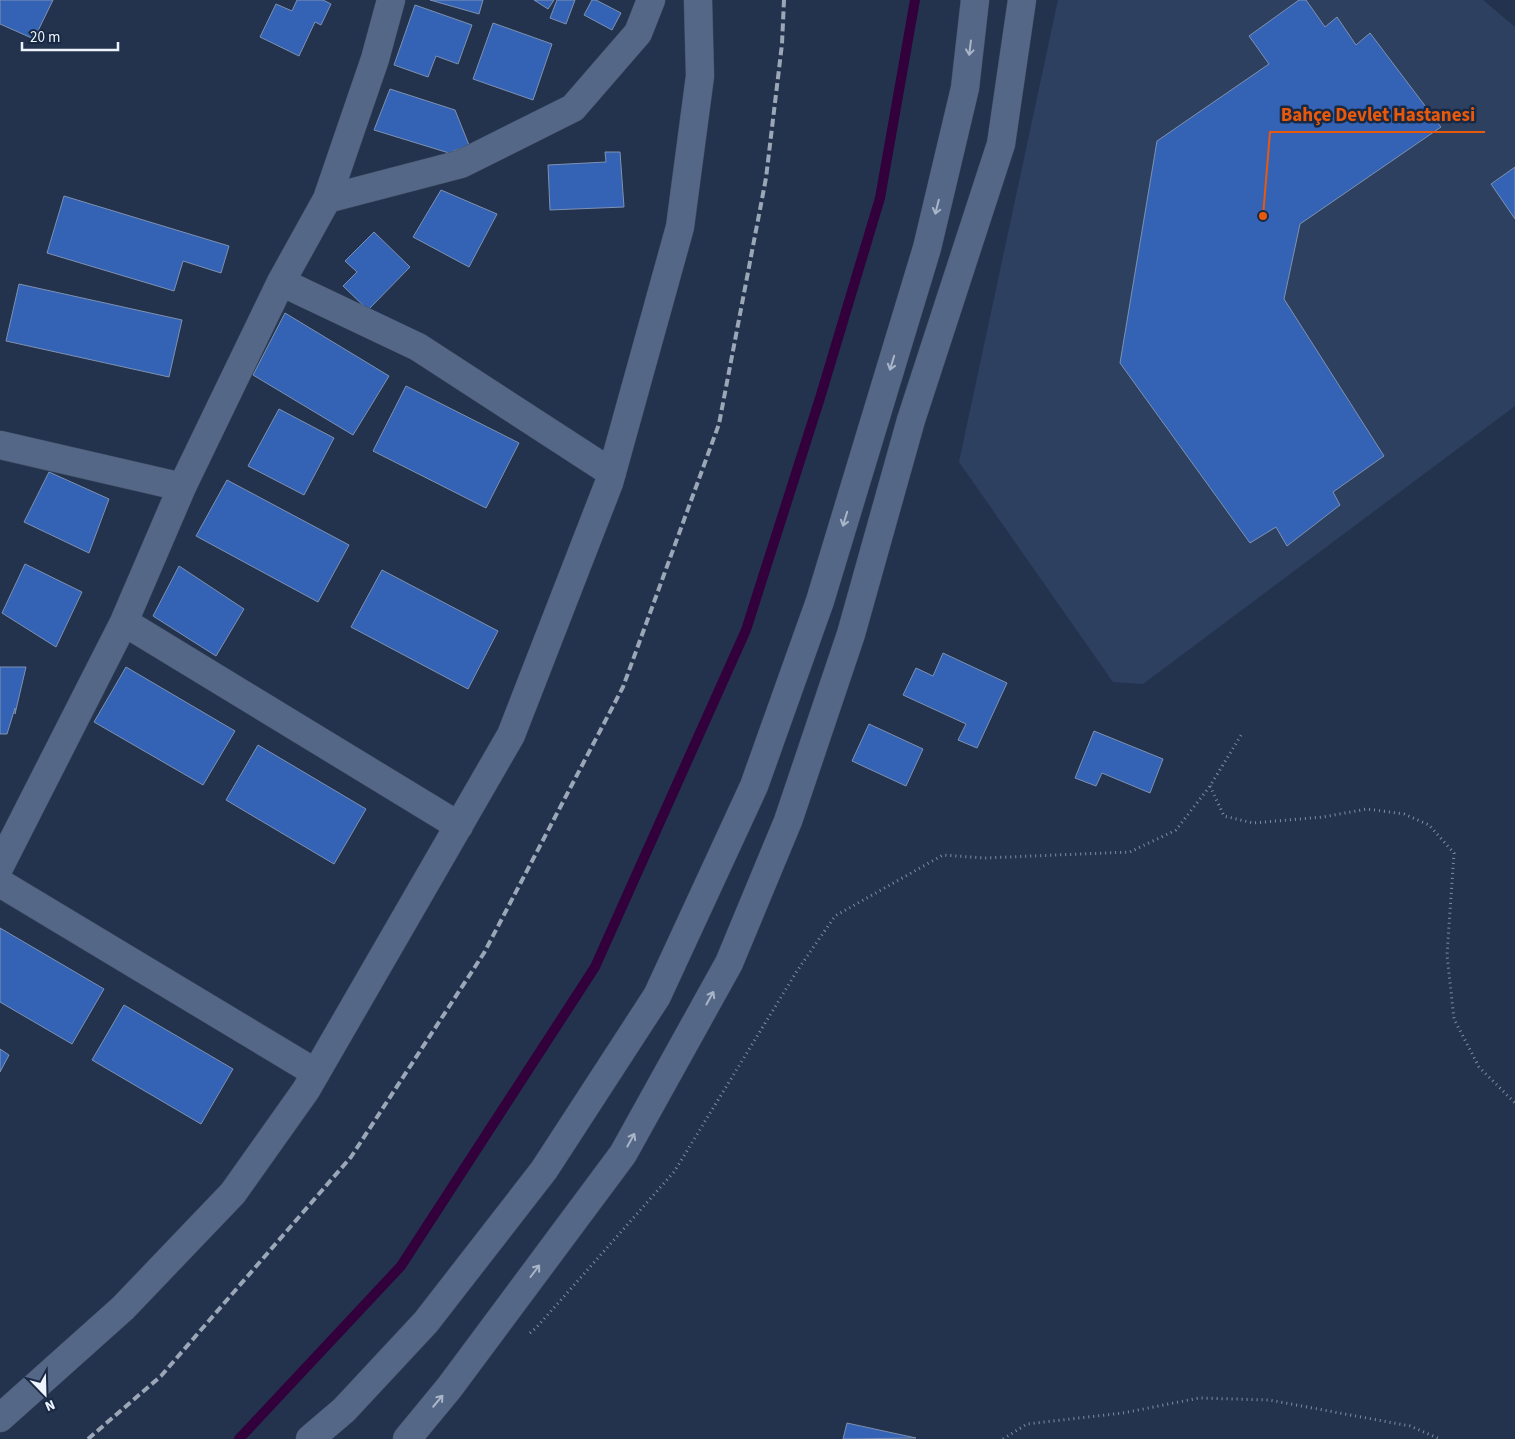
<svg xmlns="http://www.w3.org/2000/svg" width="1515" height="1439" font-family="'Source Sans 3',sans-serif">
  <style>
    .built { fill: #2d4060 }
    .lines { fill: none; stroke-linecap: round; stroke-linejoin: round }
    .stream { stroke: #32003b; stroke-width: 10 }
    .building { fill: #3463b5; stroke: #7e91b1 }
    .minor-casing { stroke: #414e64; stroke-width: 29 }
    .path { stroke: #818da0; stroke-width: 3; stroke-dasharray: 1 4; stroke-linecap: butt }
    .minor { stroke: #556786; stroke-width: 28 }
    .rail { stroke: #9ba6b7; stroke-width: 4; stroke-dasharray: 8 4; stroke-linecap: butt }
    .oneway { stroke: #a9b5c8 }
    .leader { fill: none; stroke: #e8590c; stroke-width: 2 }
    .callout-dot { fill: #e8590c; stroke: #192943; stroke-width: 2 }
    .callout-label { font-size: 19px; text-anchor: middle; font-weight: bold; fill: #e8590c; stroke: #192943; stroke-width: 5; stroke-linejoin: round; paint-order: stroke }
  </style>
  <rect width="100%" height="100%" fill="#23334e"/>
  <path class="built" d="M1058 0H1483L1515 27V406L1143 684 1113 682 959 462Z"/>
  <g class="lines">
    <path class="stream" d="M239 1439 401 1266 595 967 746 630 820 398 880 198 915 0"/>
  </g>
  <path class="building" d="M0 0H53L34 39 0 24Z
    M297 0H323L331 4 321 25 315 22 299 56 260 37 276 4 292 11Z
    M430 0H483L479 14Z
    M534 0H554L548 9Z
    M557 0H575L566 24 550 18Z
    M592 0H596L621 13 612 30 584 15Z
    M1299 0H1306L1325 27 1337 17 1356 45 1370 33 1441 127 1300 224 1284 299 1384 456 1333 492 1340 505 1287 546 1276 527 1250 543 1120 363 1157 141 1269 64 1249 36Z
    M415 5 472 25 458 64 436 56 428 77 394 65Z
    M493 23 552 44 533 100 473 79Z
    M390 89 455 110 469 145 449 153 374 130Z
    M605 152H620L624 207 550 210 548 165 606 162Z
    M1515 167V219L1491 184Z
    M441 190 497 214 469 267 413 237Z
    M64 196 229 246 221 273 183 261 174 291 47 253Z
    M374 232 410 267 368 310 343 286 357 272 345 261Z
    M19 284 182 320 169 377 6 341Z
    M285 313 389 376 353 435 253 375Z
    M406 386 519 443 486 508 373 451Z
    M279 409 334 438 304 495 248 466Z
    M49 472 109 499 89 553 24 522Z
    M227 480 349 545 318 602 196 536Z
    M25 564 82 592 56 647 2 613Z
    M179 566 244 609 216 656 153 616Z
    M382 570 498 631 468 689 351 627Z
    M943 653 1007 683 977 748 958 740 966 724 903 695 916 668 933 676Z
    M0 667H26L15 714V708L7 734H0Z
    M126 667 235 731 203 785 94 722Z
    M869 724 923 749 906 786 852 761Z
    M1094 731 1163 759 1150 793 1102 773 1096 786 1075 778Z
    M258 745 366 809 334 864 226 800Z
    M0 928 104 989 72 1044 0 1002Z
    M124 1005 233 1069 201 1124 92 1060Z
    M0 1049 9 1055 0 1072Z
    M847 1423 916 1438 843 1439Z"/>
  <g class="lines">
    <defs>
      <path id="minor" d="M327 199 461 164 573 108 638 33 651 0
        M281 282 418 347 612 473
        M0 445 182 487
        M124 622 459 826
        M0 866 124 622 182 487 281 282 327 199 375 59 391 0
        M0 883 316 1073
        M0 1418 123 1308 233 1193 306 1090 511 735 609 483 680 227 700 76 698 0
        M310 1439 344 1410 426 1322 544 1170 657 996 754 786 820 601 927 248 965 88 975 0
        M407 1439 449 1388 623 1154 729 963 788 821 851 634 911 420 1001 144 1022 0"/>
    </defs>
    <use href="#minor" class="minor-casing"/>
    <path class="path" d="M1210 786 1224 816 1253 823 1323 817 1367 809 1404 814 1429 825 1454 853 1447 955 1454 1019 1479 1067 1515 1103
      M530 1333 536 1328 674 1172 797 971 835 916 943 855 984 858 1130 852 1176 830 1210 786 1243 732
      M1003 1439 1027 1424 1123 1413 1199 1398 1269 1400 1410 1426 1440 1439"/>
    <use href="#minor" class="minor"/>
    <path class="rail" d="M88 1439 161 1376 351 1157 484 953 623 687 719 424 766 178 782 44 784 0"/>
  </g>
  <defs><path id="oneway-shaft" d="M-6 0H5M1.5-3L5.5 0L1.5 3" fill="none" stroke-width="1.6" stroke-linecap="round" stroke-linejoin="round" transform="scale(1.25)"/></defs>
  <g class="oneway">
    <use href="#oneway-shaft" transform="translate(970 48) rotate(97)"/>
    <use href="#oneway-shaft" transform="translate(937 207) rotate(104)"/>
    <use href="#oneway-shaft" transform="translate(892 363) rotate(107)"/>
    <use href="#oneway-shaft" transform="translate(845 519) rotate(107)"/>
    <use href="#oneway-shaft" transform="translate(710 998) rotate(-61)"/>
    <use href="#oneway-shaft" transform="translate(631 1140) rotate(-61)"/>
    <use href="#oneway-shaft" transform="translate(535 1271) rotate(-53)"/>
    <use href="#oneway-shaft" transform="translate(438 1401) rotate(-50)"/>
  </g>
  <path class="leader" d="M1263 216L1270 132H1485"/>
  <circle class="callout-dot" cx="1263" cy="216" r="5"/>
  <g class="callout-label">
    <text x="1378" y="121">Bahçe Devlet Hastanesi</text>
  </g>
  <g transform="translate(45 1394) rotate(157)" stroke="#192943" stroke-width="4" paint-order="stroke">
  <path d="M0-4L9 19L0 12L-9 19Z" fill="#edf4fe"/>
  <text y="-8" font-size="14" font-weight="bold" text-anchor="middle" fill="#edf4fe">N</text>
  </g>
  <path d="M22 42v8h96v-8" fill="none" stroke="#edf4fe" stroke-width="2.5"/>
  <text x="30" y="42" font-size="15" fill="#edf4fe" stroke="#192943" stroke-width="4" paint-order="stroke">20 m</text>
</svg>
